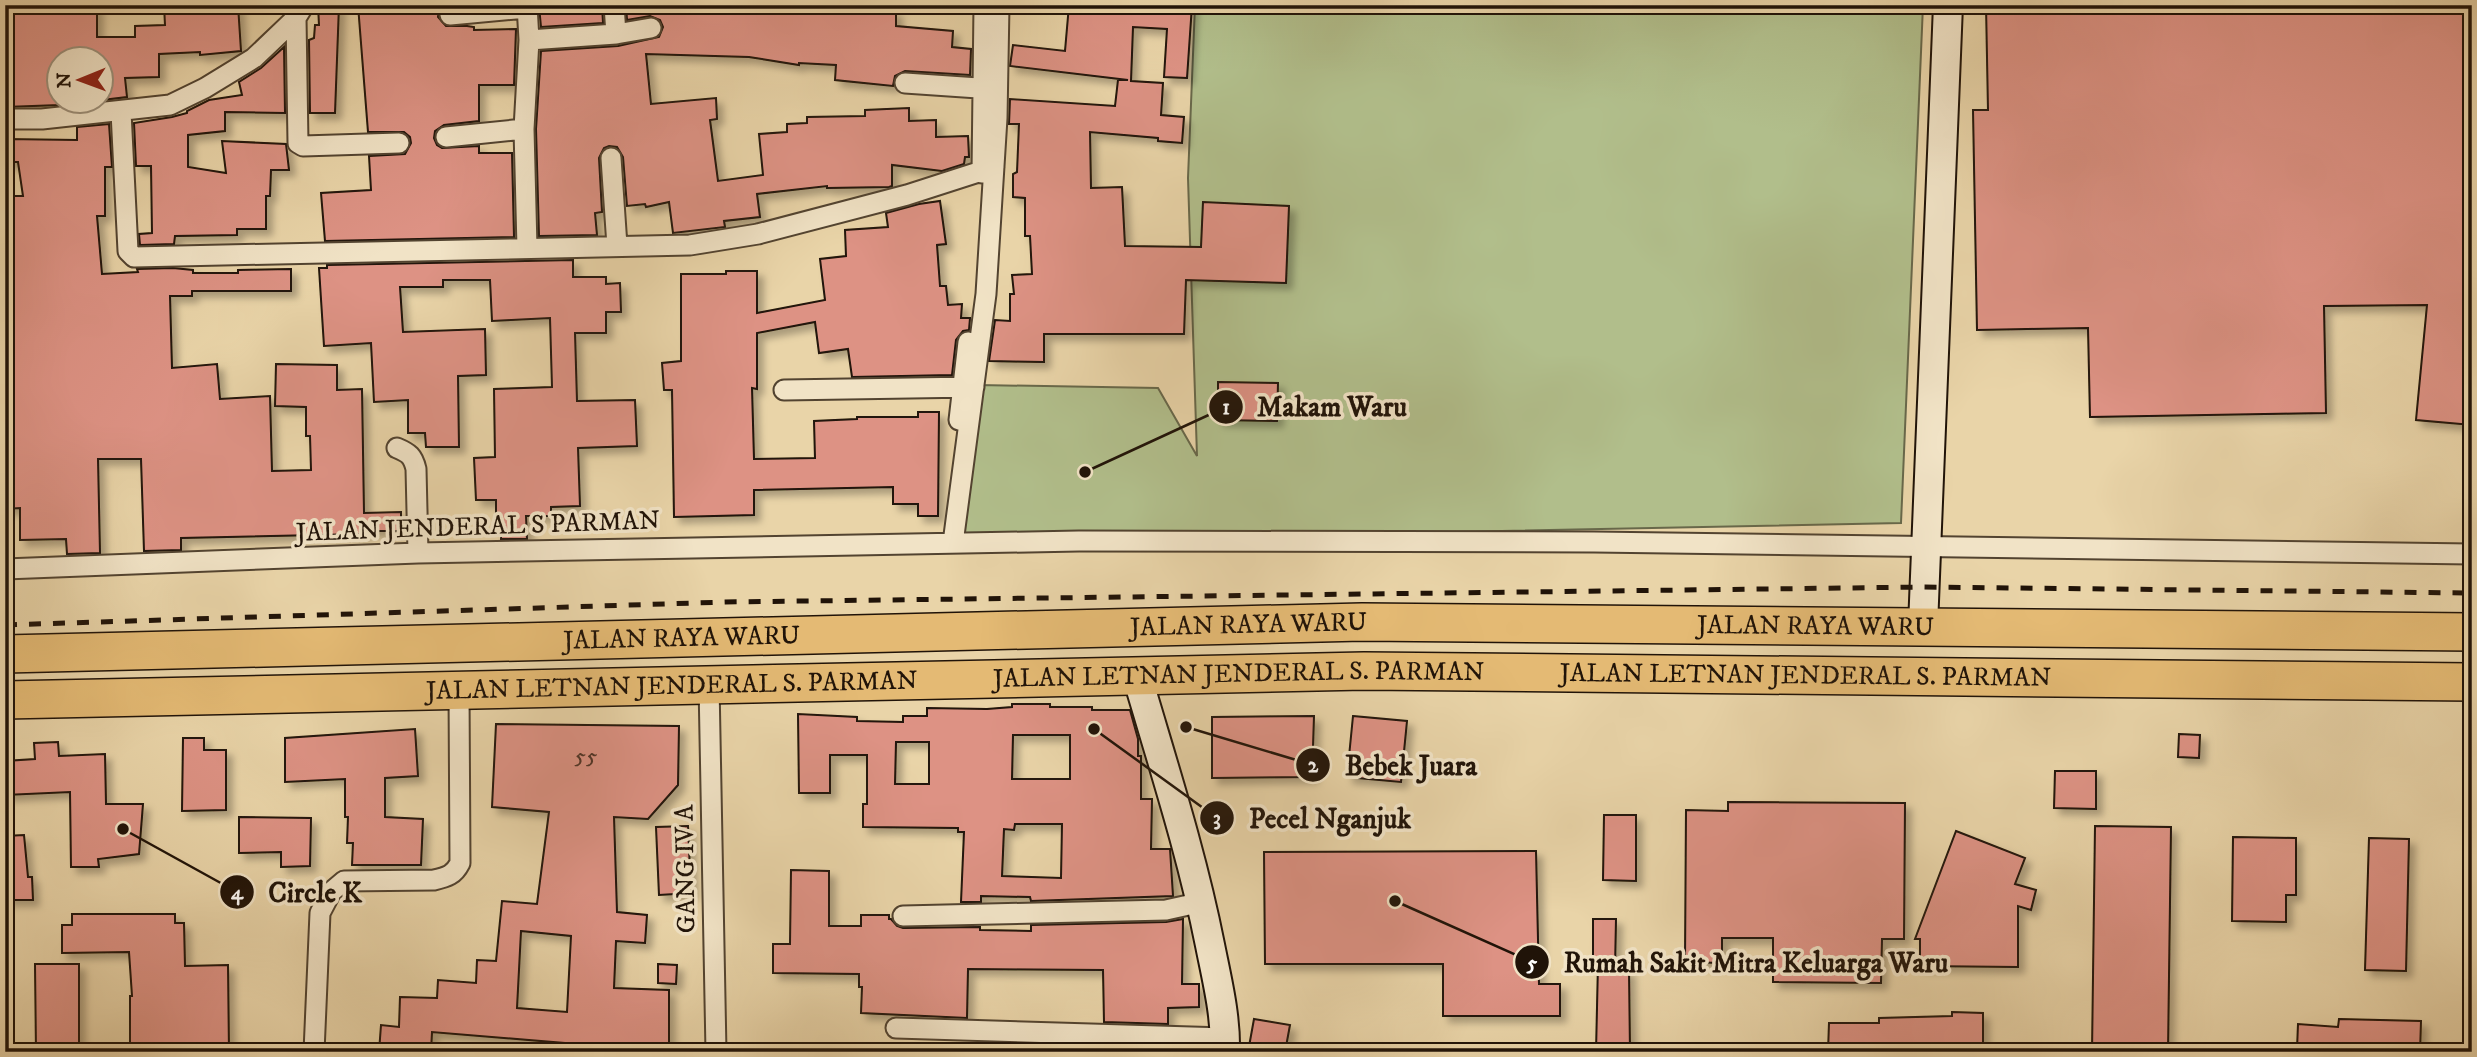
<svg xmlns="http://www.w3.org/2000/svg" width="2477" height="1057" font-family="'IM FELL DW Pica',serif">
  <style>
    .green { fill: #b1be8b; stroke: #68684a; stroke-width: 2 }
    .building { fill: #dd9284; stroke: #201308; stroke-width: 2; fill-rule: evenodd; filter: url(#shadow) }
    .lines { fill: none; stroke-linecap: round; stroke-linejoin: round }
    .street-casing { stroke: #524330; stroke-width: 23 }
    .secondary-casing { stroke: #201308; stroke-width: 32 }
    .highway-casing { stroke: #201308; stroke-width: 40 }
    .street { stroke: #f1e3c6; stroke-width: 19 }
    .secondary { stroke: #f1e3c6; stroke-width: 28 }
    .highway { stroke: #e4ba74; stroke-width: 37 }
    .rail { stroke: #201308; stroke-width: 5; stroke-dasharray: 12 12; stroke-linecap: butt }
    .labels { text-anchor: middle; dominant-baseline: central; stroke-width: 7; stroke-linejoin: round; paint-order: stroke }
    .number-label { font-size: 23px; fill: #4f3327 }
    .street-label { font-size: 26px; fill: #201308; stroke: #f1e3c6 }
    .leader { fill: none; stroke: #201308; stroke-width: 2.5 }
    .callout-dot { fill: #201308; stroke: #f1e3c6; stroke-width: 2.5 }
    .mark-label { font-size: 21px; text-anchor: middle; font-weight: bold; fill: #fff }
    .callout-label { font-size: 28px; text-anchor: middle; font-weight: bold; fill: #201308; stroke: #f1e3c6; stroke-width: 7; stroke-linejoin: round; paint-order: stroke }
  </style>
  <defs>
    <filter id="shadow"><feDropShadow dx="6" dy="6" stdDeviation="3.5" flood-color="#0004"/></filter>
  </defs>
  <rect width="100%" height="100%" fill="#e9d4a8"/>
  <filter id="stains"><feTurbulence type="fractalNoise" baseFrequency=".00286" numOctaves="4"/><feColorMatrix values="0 0 0 0 .2 0 0 0 0 .09 0 0 0 0 .02 0 0 0 .5 -.17"/></filter>
  <radialGradient id="worn" r=".72"><stop offset=".6" stop-color="#630" stop-opacity="0"/><stop offset="1" stop-color="#630" stop-opacity=".3"/></radialGradient>
  <path class="green" d="M1195 5H1923L1901 523 954 542 979 385 1158 388 1197 456 1188 178Z"/>
  <path class="building" d="M23 5V8L97 5V37H135V26L165 25 164 5H238L241 51 200 55V52L159 54V77L125 78 127 97 102 100V60H60V105L5 107V6Z
    M318 5H339L335 113H310L309 40 314 38 315 25H319Z
    M358 5H443L439 11 438 17 446 26H467L474 27V30L516 29 514 85H479V121L444 125 435 131 434 138 437 145 442 148 479 146V153H512L514 237 325 241 321 193 371 190 369 156 405 154 411 143 410 137 404 132H368Z
    M563 5V8L602 5 603 23 541 27 539 6Z
    M626 5H846V8L896 11V26L953 31 952 47 971 49 970 75 905 71 895 76 893 86 835 80 836 65 799 63V65L749 57 646 54 651 104 716 98 717 119 710 120 718 181 763 175 759 134 787 132V124L807 123V117L865 116V110L909 108V121L936 120V137L968 136 969 157H965L964 164 942 171 892 165V186L889 187 827 188V186L757 194 760 217 724 221 725 227 673 233 669 202 646 207 645 204 627 206 623 157 617 147 609 146 604 148 599 158 602 212 595 213 597 235 539 236 536 129 541 51 618 46 659 37 663 27 660 20 650 16 627 20Z
    M1069 5H1192L1187 78 1164 77 1167 29 1133 27 1131 81 1163 83 1161 115 1184 117 1182 143 1158 141V138L1090 132 1091 188 1122 187 1125 246 1201 247 1203 202 1289 206 1286 283 1186 280 1184 334H1044V362L989 361 995 320 1010 321V294H1014L1012 275 1032 274 1030 236H1025V198L1013 197V174L1017 172 1019 124H1009L1010 99 1115 106 1118 80H1128L1010 66 1013 45 1065 51Z
    M1986 5H2472V425L2416 420 2427 305 2324 306 2326 413 2090 417 2088 328 1977 330 1973 110H1988Z
    M284 47 285 113 225 112V131L188 135V167L226 173 222 141 286 144 289 170H271L270 196H266V229H237V235L175 236 174 244 140 245 139 234 152 233 151 166H136L134 123 172 117 187 113V111L209 100 242 95 239 82 261 68Z
    M109 124 112 167H105V216H97L102 274 138 272 137 269 173 268 193 270V273H238V270L291 269V291H192V296H170L172 368 217 364 220 399 270 396 272 471 311 470 310 436H306V407L275 406 276 364 337 365V390L362 389 364 513 401 512V531H364V534L181 538V550L144 551 141 459H98L100 553 67 554 66 539 20 540V508L5 509V223L7 196H23L18 162H5V139L77 140V127Z
    M940 201 946 244 937 245 940 286H946L948 305 962 304 961 318H970L969 330 963 331 956 340 952 375 852 377 848 349 819 353 815 322 757 333V389L752 388 754 459 815 458 814 421 857 419V417H918V412H939L938 516H918V504H893V487L754 490V515L674 517 672 390H664L662 363 681 361V274H726V271H757V313L825 300 820 259 846 256 845 230 888 227 886 213 919 204Z
    M573 260V277H606V284L620 283 621 312H606V333H575L577 401 635 400 637 446 578 448 580 506 551 507V516H526L527 539H501V514H496V500H476L474 458 495 457 494 389 552 387 550 318 492 321 490 280H443V287H400L403 332 485 329 486 375 458 376 459 447H426L425 433H408V400L374 402 371 343 324 346 319 268H327V265Z
    M1218 382 1278 383 1277 421 1218 420Z
    M1012 704H1050V707H1092V710H1130L1138 739V756H1141V799H1152L1151 849H1170L1173 896 1031 901 1030 897 981 896V902H961L964 832H958V828L863 827V804H867V755H830V793H799L798 714 857 717V721L903 722V716H927V708L987 709 1012 707ZM1013 735H1070V779H1012ZM896 742H929V784H895ZM1015 824H1062L1061 878 1002 876 1004 829 1014 830Z
    M1314 716 1312 777 1212 778V717Z
    M1353 716 1407 721 1401 782 1347 777Z
    M496 724 679 726 678 785 648 819 614 817 617 912 647 915 645 943 616 941 614 988 669 990V1052H563L564 1043 432 1032 431 1052H379L381 1025 399 1027 400 997 437 998 438 980 476 983 477 960 496 961 502 901 537 904 549 812 492 807ZM521 931 571 936 567 1012 517 1008Z
    M415 729 418 776 385 778V817L423 819 421 865H352L353 843H347L348 817H345V779L285 782V738Z
    M2179 734 2200 735 2199 758 2178 757Z
    M183 738H204V750H226V810L182 811Z
    M58 742 59 756 105 754 106 804H143L139 854 98 859 99 867H71L70 792 5 795V761L35 759 34 743Z
    M2055 771H2096V809L2054 808Z
    M1728 802 1905 803 1904 939H1882L1881 983 1773 982V938H1722V963L1685 962 1686 810 1728 811Z
    M1604 815H1636V881L1603 880Z
    M239 817 311 818 310 866 281 867V852L239 853Z
    M688 826 691 893 659 895 656 827Z
    M2095 826 2171 827 2168 1052H2092Z
    M1956 831 2025 858 2015 884 2036 890 2031 910 2018 906V967L1920 966V939H1915Z
    M24 835 28 877H32L33 900H5V836Z
    M2233 837 2296 838V895H2286V922L2232 921Z
    M2369 838 2409 839 2406 971 2365 970Z
    M1536 851 1539 984H1560V1016H1443V964H1265L1264 852Z
    M791 870 829 871V926H861V915H889V919H891L897 926 903 928 980 927V930L1031 931V925L1166 922 1183 919 1182 984H1199V1007L1168 1008V1024L1104 1022 1103 970 968 969 967 1018 861 1013 862 987H859V974L773 973V944H790Z
    M72 914H175V923H184L185 966 228 965 229 1052H130V996H132L129 952 62 953V925H72Z
    M1593 919H1616L1615 969 1629 970 1630 1052H1596L1598 963H1593Z
    M35 964H79V1052H36Z
    M658 964 677 965 676 984 658 983Z
    M1952 1012 1983 1013V1051L1904 1049V1052H1828L1829 1023H1879V1018L1952 1016Z
    M1254 1019 1290 1025 1285 1052H1248Z
    M2339 1019 2421 1021 2420 1052H2338L2297 1049 2298 1024 2338 1027Z
    M1105 1047 1168 1049 1169 1052H1105Z"/>
  <g class="lines">
    <defs>
      <path id="street" d="M614 5 616 34
        M450 15 527 8
        M296 18 298 143 303 146 399 143
        M529 40 616 34 651 28
        M905 83 993 89
        M121 112 128 251 134 257 690 245 758 234 907 195 994 167
        M5 119H42L170 105 205 88 254 58 296 18 304 5
        M446 137 524 129
        M611 158 617 246
        M982 173 984 5
        M527 248 524 129 529 40 527 5
        M784 390 974 387
        M959 420 968 342
        M397 448C409 453 413 456 416 469L418 553
        M953 543 986 294 997 118 999 5
        M5 569 418 553 1079 541 1594 542 2472 554
        M709 684 716 1052
        M903 916 1166 910 1202 902
        M896 1028 1225 1038
        M314 1052 320 913 331 892 344 881 434 880C447 877 454 875 460 863L459 690"/>
      <path id="secondary" d="M1923 626 1948 5
        M1137 676C1163 765 1192 854 1210 945 1217 980 1226 1016 1225 1052"/>
      <g id="highway">
        <path id="s1" d="M5 654 1362 622 2472 632"/>
        <path id="s2" d="M5 700 1364 671 2472 682"/>
      </g>
    </defs>
    <use href="#street" class="street-casing"/>
    <use href="#secondary" class="secondary-casing"/>
    <use href="#highway" class="highway-casing"/>
    <use href="#street" class="street"/>
    <use href="#secondary" class="secondary"/>
    <use href="#highway" class="highway"/>
    <path class="rail" d="M5 625 725 602 1924 587 2472 593"/>
  </g>
  <g class="labels">
    <g class="number-label">
      <text x="586" y="756">55</text>
    </g>
    <g class="street-label">
      <text transform="translate(478 527) rotate(-2)">JALAN JENDERAL S PARMAN</text>
      <text stroke="none"><textPath href="#s1" startOffset="1244">JALAN RAYA WARU</textPath></text>
      <text stroke="none"><textPath href="#s1" startOffset="1811">JALAN RAYA WARU</textPath></text>
      <text stroke="none"><textPath href="#s1" startOffset="677">JALAN RAYA WARU</textPath></text>
      <text stroke="none"><textPath href="#s2" startOffset="1234">JALAN LETNAN JENDERAL S. PARMAN</textPath></text>
      <text stroke="none"><textPath href="#s2" startOffset="1801">JALAN LETNAN JENDERAL S. PARMAN</textPath></text>
      <text stroke="none"><textPath href="#s2" startOffset="667">JALAN LETNAN JENDERAL S. PARMAN</textPath></text>
      <text transform="translate(686 869) rotate(-91)">GANG IV A</text>
    </g>
  </g>
  <path class="leader" d="M1085 472L1226 407M1186 727L1313 765M1094 729L1217 818M123 829L237 892M1395 901L1532 962"/>
  <g class="callout-dot">
    <circle cx="1085" cy="472" r="7"/>
    <circle cx="1186" cy="727" r="7"/>
    <circle cx="1094" cy="729" r="7"/>
    <circle cx="123" cy="829" r="7"/>
    <circle cx="1395" cy="901" r="7"/>
    <circle cx="1226" cy="407" r="18"/>
    <circle cx="1313" cy="765" r="18"/>
    <circle cx="1217" cy="818" r="18"/>
    <circle cx="237" cy="892" r="18"/>
    <circle cx="1532" cy="962" r="18"/>
  </g>
  <g class="mark-label">
    <text x="1226" y="414">1</text>
    <text x="1313" y="772">2</text>
    <text x="1217" y="825">3</text>
    <text x="237" y="899">4</text>
    <text x="1532" y="970">5</text>
  </g>
  <g class="callout-label">
    <text x="1332" y="416">Makam Waru</text>
    <text x="1411" y="775">Bebek Juara</text>
    <text x="1330" y="828">Pecel Nganjuk</text>
    <text x="315" y="902">Circle K</text>
    <text x="1756" y="972">Rumah Sakit Mitra Keluarga Waru</text>
  </g>
  <rect width="2477" height="1057" fill="none" stroke="#e9d4a8" stroke-width="28"/>
  <rect x="7" y="7" width="2463" height="1043" fill="none" stroke="#201308" stroke-width="3.5"/>
  <rect x="14" y="14" width="2449" height="1029" fill="none" stroke="#201308" stroke-width="2"/>
  <g transform="translate(80 80) rotate(269)"><circle r="33" fill="#f1e3c6" stroke="#9d907a" stroke-width="2"/>
  <path d="M0-5L12 26L0 18L-12 26Z" fill="#8f2418"/>
  <text y="-10" font-size="19" font-weight="bold" text-anchor="middle" fill="#201308">N</text>
  </g>
  <rect width="100%" height="100%" filter="url(#stains)"/>
  <rect width="100%" height="100%" fill="url(#worn)"/>
</svg>
